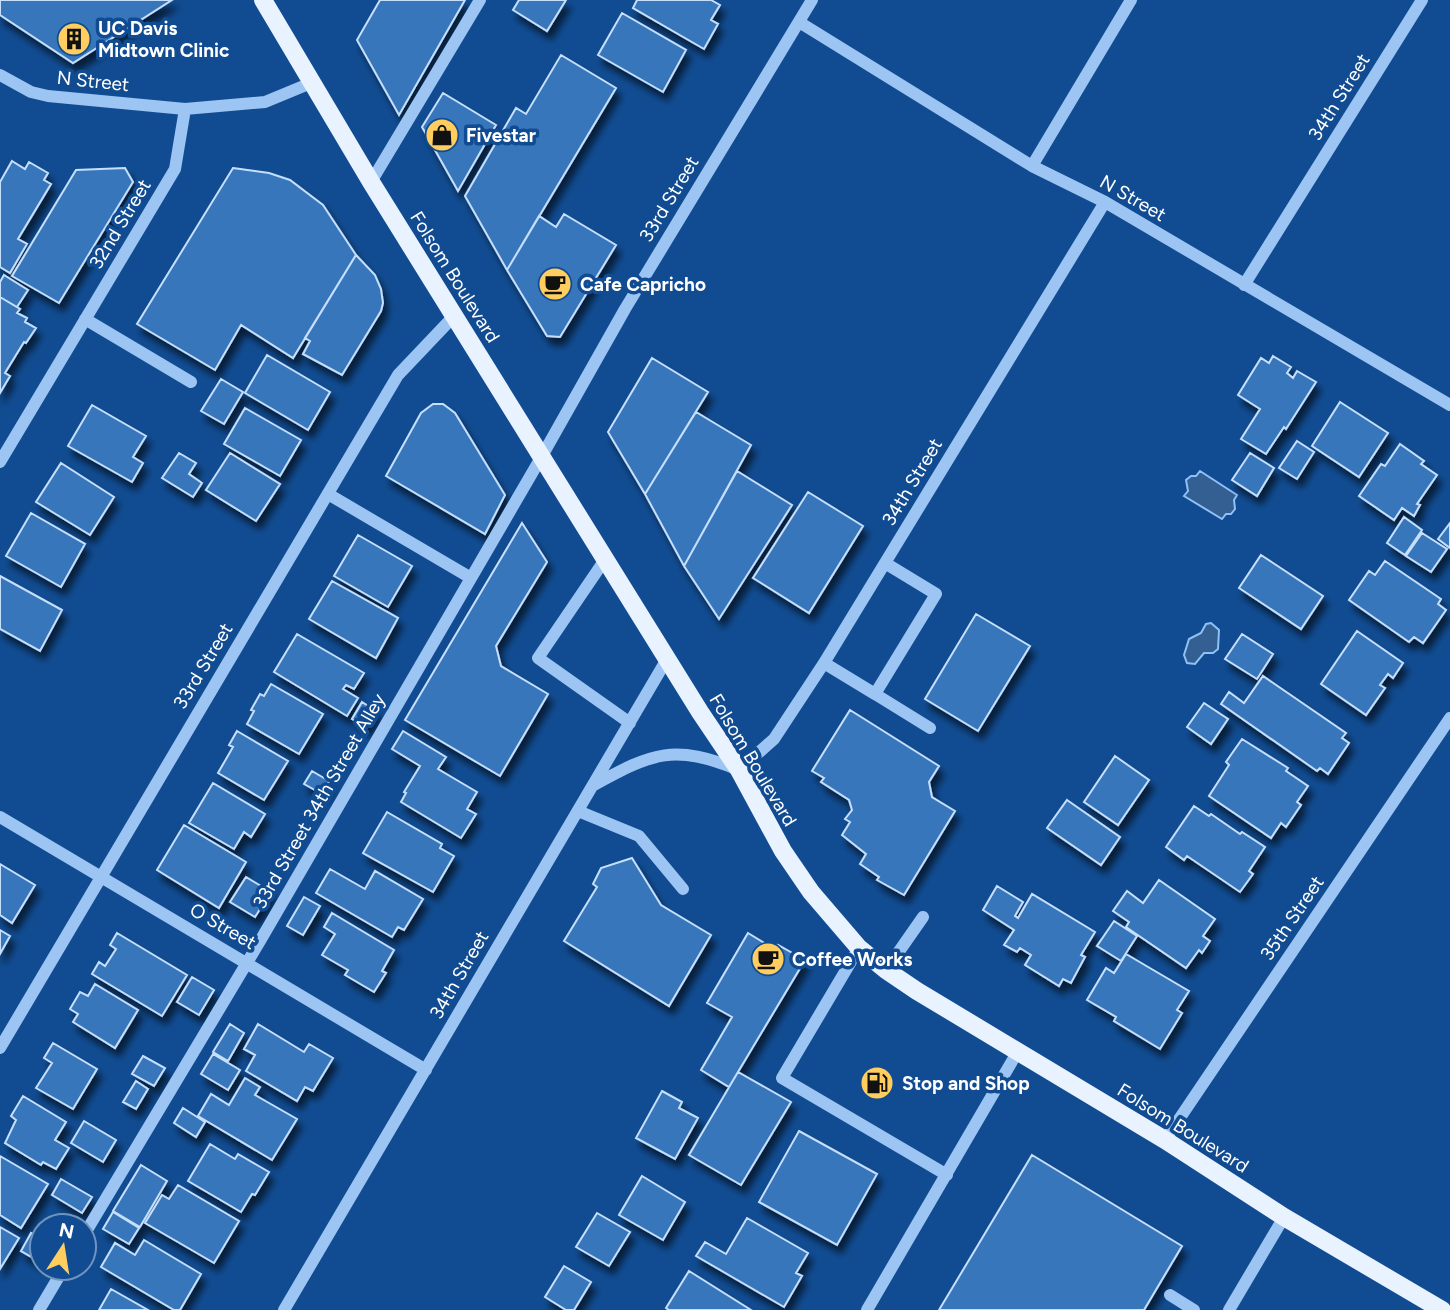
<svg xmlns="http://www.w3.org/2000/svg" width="1450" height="1310" font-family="Figtree,sans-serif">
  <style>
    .water { fill: #335f92; stroke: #8fc1f6; stroke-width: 2 }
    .building { fill: #3976bb; stroke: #c5dffd; stroke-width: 2; filter: url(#shadow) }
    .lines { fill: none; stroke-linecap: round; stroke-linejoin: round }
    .minor { stroke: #9dc5f3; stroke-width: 12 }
    .major { stroke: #e9f2ff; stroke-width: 18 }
    .labels { text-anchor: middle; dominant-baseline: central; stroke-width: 7; stroke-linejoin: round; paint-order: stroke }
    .poi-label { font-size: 19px; font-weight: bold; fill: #fff; stroke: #114c92; text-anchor: start }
    .street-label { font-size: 19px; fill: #fff; stroke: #114c92 }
  </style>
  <defs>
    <filter id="shadow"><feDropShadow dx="4.5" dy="8" stdDeviation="3.5" flood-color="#0009"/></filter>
  </defs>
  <rect width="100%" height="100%" fill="#114c92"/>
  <path class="water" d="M1200 471 1237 495 1234 500 1235 509 1231 514H1226L1222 519 1184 496 1188 491 1186 480 1191 476H1196Z
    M1211 623 1219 630 1218 649 1213 653H1204L1195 664 1187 663 1184 655 1189 639 1201 633 1206 624Z"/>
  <path class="building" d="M0 0H172L73 63 0 15Z
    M380 0H465L399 115 357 40Z
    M519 0H566L547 31 513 10Z
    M637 0H711L720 5 711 20 718 24 704 49 633 8Z
    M622 13 686 50 663 92 598 55Z
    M561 55 616 88 507 270 465 196 516 108 526 114Z
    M443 93 496 125 458 191 422 127Z
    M12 161 25 169 29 162 48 173 44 180 51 184 18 239 27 244 10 273 0 267V182Z
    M125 168 133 182 59 303 12 276 76 170Z
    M233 168 269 173 290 180 323 205 356 255 293 358 241 325 215 370 137 324Z
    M564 214 616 245 560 337 547 336 507 270 539 216 556 227Z
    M356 255 375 275 381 289 383 303 381 311 342 375 303 354 310 341 305 338Z
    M4 275 28 290 17 307 0 297V282Z
    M0 297 20 309 17 313 27 318 25 322 36 328 26 343 24 342 5 373 10 376 0 393Z
    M267 355 330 392 308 430 245 393Z
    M1273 356 1291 367 1287 373 1293 378 1297 371 1316 382 1286 429 1284 427 1266 454 1241 439 1260 409 1238 395 1261 358 1269 363Z
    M652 358 708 392 645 494 608 432Z
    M221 379 243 392 224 424 201 411Z
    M1340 402 1388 433 1359 477 1312 446Z
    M433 404H443L455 413 505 495 485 534 386 476 421 413Z
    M92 405 146 436 133 457 143 463 132 482 68 446Z
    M245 408 301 440 280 476 224 444Z
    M696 412 751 445 684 566 645 494Z
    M1297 441 1314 452 1297 479 1279 468Z
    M1400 444 1424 461 1421 464 1437 475 1417 504 1420 505 1414 516 1402 508 1394 520 1359 496 1381 464 1385 466Z
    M179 453 196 463 189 474 202 483 193 497 162 478Z
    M230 453 280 484 256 521 206 490Z
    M1250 453 1274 468 1257 496 1232 480Z
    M61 463 114 497 90 535 36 502Z
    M737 471 792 505 719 619 684 566Z
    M808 492 863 526 809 613 753 578Z
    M31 513 85 544 61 587 6 556Z
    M1404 517 1422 530 1405 555 1387 543Z
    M522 523 547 562 496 646 501 666 548 694 500 776 405 720Z
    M1450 523V548L1438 539Z
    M1422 533 1447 549 1431 572 1406 556Z
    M358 535 412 566 388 607 334 576Z
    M1261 555 1323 596 1301 629 1239 588Z
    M1385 561 1441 599 1438 604 1446 610 1423 643 1414 637 1409 642 1349 600 1369 571 1375 575Z
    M0 576 62 610 40 651 0 629Z
    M332 581 398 618 376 658 309 619Z
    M976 614 1030 646 978 731 925 699Z
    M1357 631 1403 663 1393 678 1388 674 1380 685 1385 688 1366 715 1321 684Z
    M297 634 364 673 354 689 346 685 343 689 358 698 347 716 274 672Z
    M1242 634 1273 654 1257 679 1225 659Z
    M1263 676 1346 733 1342 738 1349 743 1328 774 1320 768 1317 771 1221 704 1229 692 1244 703Z
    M271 684 323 714 299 754 247 724 254 711 251 710 260 694 264 696Z
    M362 702 376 711 366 728 352 719Z
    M1204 703 1228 719 1211 744 1187 727Z
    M850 710 939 766 929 782 932 797 955 811 904 895 877 880 879 877 860 864 866 854 842 835 850 822 845 819 852 810 849 800 821 782 824 778 812 771Z
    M237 731 288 761 264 800 218 773 233 747 229 745Z
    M403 731 446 757 438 769 477 792 467 809 476 814 461 838 401 802 406 793 404 792 420 766 392 749Z
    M1242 739 1288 768 1286 771 1308 786 1297 802 1301 805 1286 827 1281 823 1271 838 1209 796 1229 765 1226 762Z
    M1115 756 1149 780 1118 825 1084 802Z
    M312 771 329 781 322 794 304 784Z
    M213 783 265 814 251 837 244 832 234 849 189 823Z
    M1067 800 1120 837 1101 865 1047 828Z
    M1194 806 1209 816 1211 814 1240 834 1242 832 1265 847 1249 871 1253 874 1240 892 1187 856 1184 860 1166 847Z
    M387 812 442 844 440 848 454 856 433 892 363 853Z
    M184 825 246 862 219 908 157 870Z
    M632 858 661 905 711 935 669 1006 564 941 597 887 593 884 601 868Z
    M0 864 35 885 12 923 0 915Z
    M330 869 365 889 375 871 423 899 404 930 398 927 392 937 316 893Z
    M246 877 271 892 255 917 230 902Z
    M1159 880 1215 919 1203 936 1210 941 1202 953 1199 950 1186 968 1126 927 1129 922 1113 911 1127 891 1143 903Z
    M997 886 1023 902 1015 916 1018 918 1032 894 1095 932 1081 955 1085 957 1071 983 1063 979 1059 986 1025 965 1031 955 1020 948 1017 952 1004 945 1014 930 983 910Z
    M304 897 320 906 303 935 287 926Z
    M332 913 394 950 382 971 386 973 374 992 345 975 348 970 322 955 335 934 324 927Z
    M1114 921 1137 936 1121 961 1097 946Z
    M0 930 10 936 0 954Z
    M117 933 187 975 162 1016 92 974 99 962 105 966 116 949 110 945Z
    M748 933 776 950 778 945 805 960 729 1087 701 1070 732 1017 707 1003Z
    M1126 954 1189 991 1177 1010 1182 1013 1160 1049 1114 1021 1116 1017 1087 1000 1106 968 1114 973Z
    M192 977 214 990 199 1015 177 1002Z
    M95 984 138 1010 115 1048 73 1022 78 1014 70 1009 80 992 88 996Z
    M230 1024 244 1033 228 1061 213 1052Z
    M258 1024 304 1052 309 1044 333 1058 313 1091 305 1087 297 1101 246 1071 255 1055 244 1049Z
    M53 1043 97 1069 73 1109 36 1088 52 1063 44 1058Z
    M213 1054 240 1070 228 1090 201 1074Z
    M143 1056 165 1068 154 1086 132 1074Z
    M738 1072 791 1102 741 1185 689 1155Z
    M245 1078 260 1087 255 1095 297 1119 272 1160 198 1116 211 1094 229 1105Z
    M136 1081 148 1089 136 1109 123 1102Z
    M662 1091 682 1102 679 1108 698 1118 675 1159 636 1138Z
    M23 1096 66 1122 55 1140 69 1148 56 1169 43 1162 41 1165 5 1143 16 1120 11 1116Z
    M183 1108 205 1122 196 1137 174 1123Z
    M84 1121 116 1140 103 1162 71 1143Z
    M799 1131 877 1174 837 1245 759 1202Z
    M210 1144 235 1159 238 1154 269 1172 255 1195 252 1194 241 1212 188 1181Z
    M1032 1155 1182 1246 1144 1310H939Z
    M0 1156 48 1184 21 1228 0 1215Z
    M141 1165 167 1181 140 1227 113 1211Z
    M642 1176 685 1202 663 1240 619 1215Z
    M61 1179 92 1197 82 1213 52 1195Z
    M178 1185 239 1221 214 1263 145 1223 162 1195 169 1199Z
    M113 1212 139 1228 129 1244 103 1229Z
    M597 1213 630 1232 609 1266 576 1247Z
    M747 1218 808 1253 796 1273 802 1276 784 1307 696 1256 705 1242 726 1254Z
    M0 1227 19 1238 0 1269Z
    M31 1233 42 1239V1263L21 1251Z
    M144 1240 201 1274 180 1310H174L101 1267 115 1243 135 1255Z
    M564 1266 591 1282 574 1310H566L545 1297Z
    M689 1271 751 1310H669L666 1308Z
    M111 1289 148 1310H99Z"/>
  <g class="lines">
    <path class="minor" d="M799 22 1032 166 1105 202 1450 405
      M0 75 31 92 48 96 185 109 265 102 311 83
      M1032 166 1131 0
      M371 182 480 0
      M1244 285 1422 0
      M85 319 191 382
      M0 462 175 169 185 109
      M328 494 471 578
      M606 558 538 658 630 723
      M885 563 936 594 875 694 930 728
      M824 663 875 694
      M594 785C654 752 674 744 739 770L774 739 824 663 1105 202
      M578 811 639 836 683 889
      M0 817 426 1070
      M859 948 782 1078 947 1175
      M886 970 923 917
      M0 1048 398 375 455 315
      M1165 1140 1450 718
      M84 1235 260 941 542 456 625 309 812 0
      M1170 1295 1194 1310
      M39 1310 64 1268
      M284 1310 667 659
      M867 1310 1018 1051
      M1229 1310 1284 1217"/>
    <path class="major" d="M263 0 371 182 700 712 739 770 783 851 811 892 859 948 886 970 917 991 1165 1140 1284 1217 1442 1310"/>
  </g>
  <defs>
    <symbol id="building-disc" viewBox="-11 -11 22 22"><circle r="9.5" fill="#ffce5f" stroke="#114c92"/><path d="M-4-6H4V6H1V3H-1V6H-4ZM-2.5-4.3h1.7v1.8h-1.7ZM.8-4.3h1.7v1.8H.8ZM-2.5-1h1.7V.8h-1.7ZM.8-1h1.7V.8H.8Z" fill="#111"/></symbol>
    <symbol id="shop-disc" viewBox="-11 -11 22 22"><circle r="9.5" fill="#ffce5f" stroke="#114c92"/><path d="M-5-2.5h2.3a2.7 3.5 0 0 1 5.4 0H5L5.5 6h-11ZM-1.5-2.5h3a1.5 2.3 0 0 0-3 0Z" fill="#111"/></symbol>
    <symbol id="cafe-disc" viewBox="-11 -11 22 22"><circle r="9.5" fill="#ffce5f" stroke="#114c92"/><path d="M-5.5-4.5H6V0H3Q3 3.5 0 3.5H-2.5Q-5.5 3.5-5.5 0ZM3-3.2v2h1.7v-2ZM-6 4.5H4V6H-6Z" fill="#111"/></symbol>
    <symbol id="fuel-disc" viewBox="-11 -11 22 22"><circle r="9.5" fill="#ffce5f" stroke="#114c92"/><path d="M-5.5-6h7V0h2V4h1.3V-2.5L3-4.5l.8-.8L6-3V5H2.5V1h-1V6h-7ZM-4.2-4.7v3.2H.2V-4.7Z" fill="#111"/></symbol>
  </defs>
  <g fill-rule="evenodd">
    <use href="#building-disc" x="55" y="20" width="38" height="38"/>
    <use href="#shop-disc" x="423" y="116" width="38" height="38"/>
    <use href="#cafe-disc" x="536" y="265" width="38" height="38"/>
    <use href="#cafe-disc" x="749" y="940" width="38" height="38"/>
    <use href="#fuel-disc" x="858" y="1064" width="38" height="38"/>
  </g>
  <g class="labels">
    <g class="poi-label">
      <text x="98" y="28">UC Davis<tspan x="98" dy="22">Midtown Clinic</tspan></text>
      <text x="466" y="135">Fivestar</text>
      <text x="580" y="284">Cafe Capricho</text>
      <text x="792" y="959">Coffee Works</text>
      <text x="902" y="1083">Stop and Shop</text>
    </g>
    <g class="street-label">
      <text transform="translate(93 81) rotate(6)">N Street</text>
      <text transform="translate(1339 97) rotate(-58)">34th Street</text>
      <text transform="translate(1133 198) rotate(30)">N Street</text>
      <text transform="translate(669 199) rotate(-59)">33rd Street</text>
      <text transform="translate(120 224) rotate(-59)">32nd Street</text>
      <text transform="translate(455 277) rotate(58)">Folsom Boulevard</text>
      <text transform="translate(912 482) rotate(-59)">34th Street</text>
      <text transform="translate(203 666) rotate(-59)">33rd Street</text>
      <text transform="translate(753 760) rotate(59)">Folsom Boulevard</text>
      <text transform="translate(319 801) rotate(-60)">33rd Street 34th Street Alley</text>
      <text transform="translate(1292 918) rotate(-56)">35th Street</text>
      <text transform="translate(223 926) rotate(30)">O Street</text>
      <text transform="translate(459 975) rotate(-60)">34th Street</text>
      <text transform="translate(1183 1128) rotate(32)">Folsom Boulevard</text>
    </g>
  </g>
  <g transform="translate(63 1247) rotate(12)"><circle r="33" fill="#114c92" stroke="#7094be" stroke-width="2"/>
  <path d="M0-5L12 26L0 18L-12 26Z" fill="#ffce5f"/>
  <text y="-10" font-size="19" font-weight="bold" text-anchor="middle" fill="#ffffff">N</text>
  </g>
</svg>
